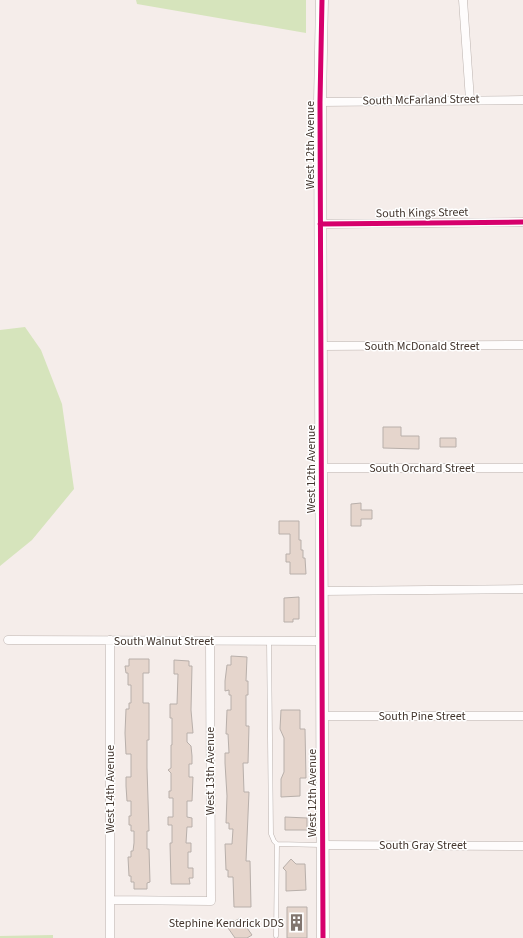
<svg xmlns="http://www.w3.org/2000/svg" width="523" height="938" font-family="'Source Sans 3',sans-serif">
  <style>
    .green { fill: #d6e4bc }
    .building { fill: #e5d5cc; stroke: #b8afaa }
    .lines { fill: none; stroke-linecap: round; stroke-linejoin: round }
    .service-casing { stroke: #bcb3af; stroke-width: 5 }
    .minor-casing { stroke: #bcb3af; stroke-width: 9 }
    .secondary-casing { stroke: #bcb3af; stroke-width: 13 }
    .service { stroke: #fefcfc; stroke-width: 4 }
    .minor { stroke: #fefcfc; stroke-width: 8 }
    .secondary { stroke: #fefcfc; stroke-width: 12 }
    .cycleway-casing { stroke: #fff; stroke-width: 8 }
    .cycleway { stroke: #d6006c; stroke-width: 5 }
    .labels { text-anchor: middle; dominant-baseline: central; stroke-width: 3; stroke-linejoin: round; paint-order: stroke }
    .street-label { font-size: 12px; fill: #42352d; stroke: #fff }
    .poi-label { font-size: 12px; fill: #42352d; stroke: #fff; text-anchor: end }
  </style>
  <rect width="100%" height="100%" fill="#f5edea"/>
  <path class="green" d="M136 0H306V33L137 4Z
    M25 327 41 350 62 404 74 489 32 540 0 566V330Z
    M53 935V938H0V936Z"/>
  <path class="building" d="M383 427H401V436H419V449L383 448Z
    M440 438H456V447H440Z
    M361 503V510H372V519H361V526H351V504Z
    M279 521H299V540H301V550H303V558H305L306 574H290V562H286V554H290V534H279Z
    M299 597V619H293V622H284V598Z
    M231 656 247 657 246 681H248V695H246V726H249L248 763H243L244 792H249L246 861H250L251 907H234L233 877H228V870H226L225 844H232L233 829H229V823H226L227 796 225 763V753H229L228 734H226L227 710H231V695H229V690L225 691V681L227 665H231Z
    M129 659H149V673H143V703H149V740H147V768L149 831H147V849H149L150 882 147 883V889H134V882H131V876H129L128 857H131V851H133L134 843V831H131V825H129V816H131V801H127L126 786V777H131V754H126L125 733 126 709H129V703H131V685H128V673H126L125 666H129Z
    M174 660 189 661V666H192L191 710 193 733H187V742L191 746 192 756V764H189V777H193L192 801H187V817L192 818V827H187L186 843H191V852H188V868H193V878H189L190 884H171L170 843H172V825H168V817H173V798H169V791H171V773L168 770 171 768V745H172V718H170V704H177L178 674H174Z
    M281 710H300V729H305L306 778H300V796L281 797V779L284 772V738L280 729Z
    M285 817 307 818V830H285Z
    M291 859 296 864H305L306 890 286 891V871L283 868Z
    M287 907H307V938H287Z
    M240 918 252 935 247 938H235L226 925 233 920 235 921Z"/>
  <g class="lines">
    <defs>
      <path id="service" d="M269 641 271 834 274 841 277 844
        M276 936 277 844 321 845"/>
      <path id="minor" d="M463 0 470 100
        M320 102 523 100
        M320 224 523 222
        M320 346 523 345
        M321 468H523
        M321 591 523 589
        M8 640 321 641
        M322 716H523
        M322 845 523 846
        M110 900 211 901 210 641
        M110 938V640"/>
      <path id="secondary" d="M322 0 320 102 323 938"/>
    </defs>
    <use href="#service" class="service-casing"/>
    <use href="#minor" class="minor-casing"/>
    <use href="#secondary" class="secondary-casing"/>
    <use href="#service" class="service"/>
    <use href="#minor" class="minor"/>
    <use href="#secondary" class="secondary"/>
    <defs>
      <path id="cycleway" d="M322 0 320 102 323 938
        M320 224 523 222"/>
    </defs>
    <use href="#cycleway" class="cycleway-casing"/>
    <use href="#cycleway" class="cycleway"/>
  </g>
  <defs>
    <symbol id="building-bare" viewBox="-9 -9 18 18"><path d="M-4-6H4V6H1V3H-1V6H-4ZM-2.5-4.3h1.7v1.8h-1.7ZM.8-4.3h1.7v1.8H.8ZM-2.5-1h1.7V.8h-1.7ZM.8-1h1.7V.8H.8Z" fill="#81756f" stroke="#fff" stroke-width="2.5" paint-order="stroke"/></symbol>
  </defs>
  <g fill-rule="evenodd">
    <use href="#building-bare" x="284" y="910" width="25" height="25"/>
  </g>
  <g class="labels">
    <g class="street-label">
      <text transform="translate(421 100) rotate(-1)">South McFarland Street</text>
      <text transform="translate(310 145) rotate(-90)">West 12th Avenue</text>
      <text transform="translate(422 213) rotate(-1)">South Kings Street</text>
      <text x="422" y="346">South McDonald Street</text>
      <text x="422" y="468">South Orchard Street</text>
      <text transform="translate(311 469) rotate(-90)">West 12th Avenue</text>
      <text x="164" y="641">South Walnut Street</text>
      <text x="422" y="716">South Pine Street</text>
      <text transform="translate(210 771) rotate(-90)">West 13th Avenue</text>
      <text transform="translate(110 789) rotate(-90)">West 14th Avenue</text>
      <text transform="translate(312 793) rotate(-90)">West 12th Avenue</text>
      <text x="423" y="845">South Gray Street</text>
    </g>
    <g class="poi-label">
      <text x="284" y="923">Stephine Kendrick DDS</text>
    </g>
  </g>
</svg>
